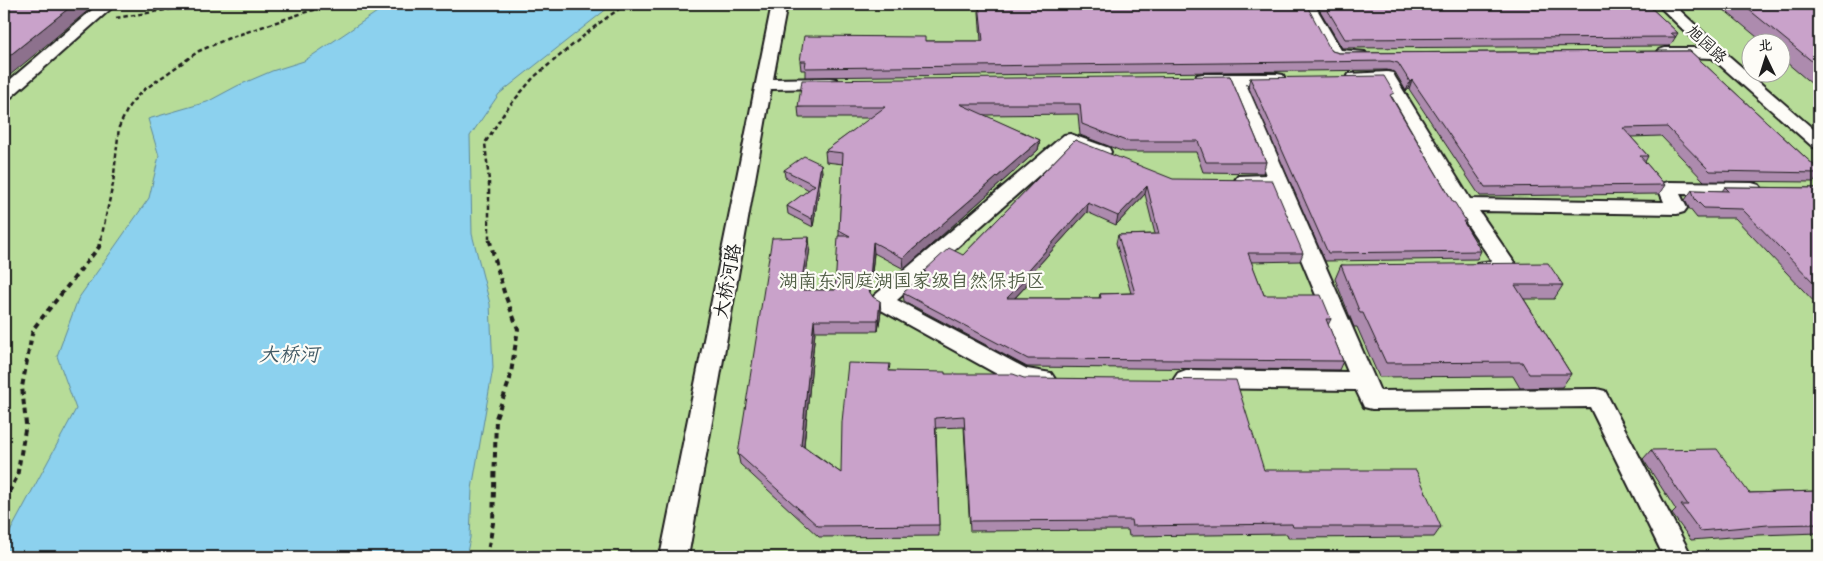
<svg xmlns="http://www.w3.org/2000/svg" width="1823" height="561" font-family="Itim,'LXGW WenKai TC',sans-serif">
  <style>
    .green { fill: #b7dc98; stroke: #6a7c5a; fill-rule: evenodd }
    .water { fill: #8cd1ee; stroke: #5f899a }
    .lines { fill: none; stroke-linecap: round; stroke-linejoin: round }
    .minor-casing { stroke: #1c1c1c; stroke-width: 4 }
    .path-far1 { stroke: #1c1c1c; stroke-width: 2.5; stroke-dasharray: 4.5 3; stroke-linecap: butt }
    .path { stroke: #1c1c1c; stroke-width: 4; stroke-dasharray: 5.5 4.5; stroke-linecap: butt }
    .minor { fill: #fdfcf7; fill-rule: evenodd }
    .wall { fill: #ad8bae; stroke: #1c1c1c; fill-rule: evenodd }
    .shaded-wall { fill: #8d718d; stroke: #1c1c1c }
    .building { fill: #c9a2ca; stroke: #1c1c1c; fill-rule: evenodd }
    .labels { text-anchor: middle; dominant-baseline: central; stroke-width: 4.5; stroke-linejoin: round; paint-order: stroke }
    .far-street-label { font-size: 16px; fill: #1c1c1c; stroke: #fdfcf7 }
    .park-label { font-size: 19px; fill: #525f47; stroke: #fdfcf7 }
    .street-label { font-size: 19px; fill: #1c1c1c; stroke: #fdfcf7 }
    .water-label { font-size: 20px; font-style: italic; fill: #435b66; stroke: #fdfcf7 }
  </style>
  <rect width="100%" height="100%" fill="#fdfcf7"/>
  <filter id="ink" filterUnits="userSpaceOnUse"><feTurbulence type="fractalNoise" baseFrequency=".02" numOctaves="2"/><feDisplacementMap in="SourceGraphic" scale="10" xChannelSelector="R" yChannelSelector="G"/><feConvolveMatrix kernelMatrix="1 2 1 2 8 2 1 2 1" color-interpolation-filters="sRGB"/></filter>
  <g filter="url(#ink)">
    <path class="green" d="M4 4H1819V557H4ZM1750 42H1780V72H1750Z"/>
    <path class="water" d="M398 4H613L499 94 470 136 472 234 490 304 493 368 472 489 470 538 466 557H4V543L76 409 57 356 78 299 149 198 159 156 148 119 207 102 237 86 272 71 304 61 383 8Z"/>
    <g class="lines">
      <defs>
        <path id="minor" d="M99 4H116L10 98 4 99V85Z
          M772 4H787L773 79 830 78 836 79 838 83 836 87 830 88 771 89 688 557H660Z
          M1300 4H1314L1341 50 1365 52 1367 55 1365 58H1330Z
          M1657 4H1673L1722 50 1819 134V148L1813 147 1712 58 1659 56 1657 53 1659 50 1665 48H1702Z
          M1387 72 1393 73 1395 77 1470 199 1664 202 1658 188 1661 184 1668 182 1752 183 1759 185 1762 189 1759 193 1752 195 1680 194 1687 208 1684 212 1677 214 1479 211 1518 268 1515 273C1503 277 1489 277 1477 273L1474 268 1477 263 1492 261 1454 205 1382 82H1349L1347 78 1349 74Z
          M1203 74H1277L1283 75 1285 79 1283 83 1246 84 1380 391 1597 389 1605 391 1692 557H1664L1590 407 1372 409 1364 407 1356 390 1186 388 1178 385 1174 379 1178 373 1186 370 1348 372 1271 187 1238 184 1235 180 1238 176 1266 175 1229 84 1197 83 1195 79 1197 75Z
          M1070 134 1109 148 1111 152 1109 156 1102 158 1095 156 1072 146 897 300 1027 369 1051 373 1055 379 1051 385C1039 389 1027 388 1015 384L874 306 871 301 874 296 1064 135Z"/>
      </defs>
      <use href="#minor" class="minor-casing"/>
      <path class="path-far1" d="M116 18 202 4
        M101 239 113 184 119 127 129 106 141 92 199 51 229 38 309 11 342 4
        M489 239V181L485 143 506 110 534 77 598 24 626 4"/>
      <path class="path" d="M4 501 17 477 26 424 22 387 33 329 99 247 101 238
        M487 557 493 523 496 418 510 379 518 329 504 292 489 238"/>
      <use href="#minor" class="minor"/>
    </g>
    <path class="wall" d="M113 4H140L136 7H115Z
      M979 4 1329 47 1332 51 1339 53 1690 51 1819 170V176L1814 182 1704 181 1661 136 1631 137 1648 156 1645 162 1665 185 1659 194 1480 196 1409 89 1406 91 1395 72 1387 70 805 77V70H801L800 61 925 41H981L979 12Z
      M1316 4H1647L1678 33 1670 46 1342 48Z
      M1717 4H1819V90L1780 57V42H1763Z
      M1230 76 1266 162 1263 173 1203 172 1196 152H1124L1080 135 1078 114 983 115 1040 140 1038 150 904 269 874 253 870 293 881 312 878 331H815L804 446 841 473 890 371 945 374 1264 470 1441 527 1434 537 1288 538 1287 534 1129 536 1128 530 970 531 964 427 936 428 939 525V536L819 537 740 464 738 454 810 248 803 290H835L839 236V230L843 164 826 162 825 151 871 118H799L798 107Z
      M1250 78 1392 97 1453 202 1466 221 1465 224 1481 251 1477 259 1325 261 1248 86Z
      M1075 140 1303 253 1300 261 1251 262 1264 295 1331 319 1328 325 1343 361 1339 370 1027 367 904 301 903 293 924 274V271L963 255ZM1145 194 1155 234 1118 235 1116 243 1131 293 1100 294 1099 298H1015L1026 286 1027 278 1087 212 1116 225Z
      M784 170 822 171 813 227 788 214 787 206 809 190 785 177Z
      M1725 187 1819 188V307L1735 218H1697L1689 208 1685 200 1692 190 1722 191Z
      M1341 265 1563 285 1554 299H1524L1571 374 1562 387 1520 388 1513 376 1379 377 1357 327H1354L1335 279Z
      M1651 450 1749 493 1819 491V533L1758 535 1691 540 1672 514 1676 510 1643 459Z"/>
    <path class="shaded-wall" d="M74 4H96L4 80V60Z
      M134 4H140L136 7Z
      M1412 80 1409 89 1406 91 1410 82Z
      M1040 140 1038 150 904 269 903 258Z
      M821 164 822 171 813 227 812 219Z
      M1147 186 1145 194 1116 225 1118 216Z
      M1088 203 1087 212 1027 278 1026 286 1006 307 1007 298 1023 276Z
      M809 237 810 248 802 301 800 290Z
      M873 242 874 253 869 302V291Z
      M880 301 881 312 878 331V320Z
      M814 320 815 331 803 455 801 445Z"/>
    <path class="building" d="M4 4H74L4 60Z
      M979 4H1306L1329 47 1332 51 1339 53 1690 51 1819 170V173L1710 171 1667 127 1623 128 1648 156H1640L1665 185 1485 187 1412 80 1410 82 1398 63 1390 61 805 68 806 61H800L804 36 925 37V41H983Z
      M1324 4H1647L1678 33H1671L1676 37 1345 39Z
      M1742 4H1819V67Z
      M1230 76 1266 162H1206L1198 141H1126L1082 124 1080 104H960L1040 140 903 258 873 242 869 291 873 297 880 301 878 320H814L801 445 841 473 842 422 848 363 890 364 889 371 945 372V374H1013L1024 378 1236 380 1264 470H1416L1441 527H1293L1292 524 1132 526 1131 520 970 521 964 416 935 418 939 525 818 526 738 454 772 238 809 237 800 290H835L838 236H850L839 230 843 153 825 151 885 107H798L802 80Z
      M1384 76 1394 93 1390 95 1453 202 1455 203 1466 221H1463L1481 251 1328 253 1250 78Z
      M1075 140 1173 179 1272 180 1303 253H1248L1264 295H1321L1331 319H1326L1343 361 1028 359 903 293 926 272 924 271 949 248 963 255ZM1147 186 1159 234 1118 235 1135 293 1100 294 1101 298H1007L1027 278 1023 276 1088 203 1118 216Z
      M804 156 821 164 812 219 787 206 815 185 784 170Z
      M1725 187 1819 188V288L1742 209 1704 208 1695 199 1692 190 1729 191Z
      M1548 263 1563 285H1515L1571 374H1529L1522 362 1386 363 1363 313H1360L1341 265Z
      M1717 449 1749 493 1819 491V524L1768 525 1700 531 1681 505H1688L1651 450Z"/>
  </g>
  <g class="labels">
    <g class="far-street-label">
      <text transform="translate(1707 44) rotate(43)">旭园路</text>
    </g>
    <g class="park-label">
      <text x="912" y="280">湖南东洞庭湖国家级自然保护区</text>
    </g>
    <g class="street-label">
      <text transform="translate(727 281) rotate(-79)">大桥河路</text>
    </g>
    <g class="water-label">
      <text x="289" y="354">大桥河</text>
    </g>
  </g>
  <rect width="1823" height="561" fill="none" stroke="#fdfcf7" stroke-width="20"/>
  <rect x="10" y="10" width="1803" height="541" fill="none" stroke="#1c1c1c" stroke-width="2" filter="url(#ink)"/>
  <g transform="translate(1766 58) rotate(356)"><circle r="24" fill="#fdfcf7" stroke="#a3a29f"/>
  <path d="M0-4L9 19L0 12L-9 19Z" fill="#1c1c1c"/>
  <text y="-8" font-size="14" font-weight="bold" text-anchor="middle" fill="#1c1c1c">北</text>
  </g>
</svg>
